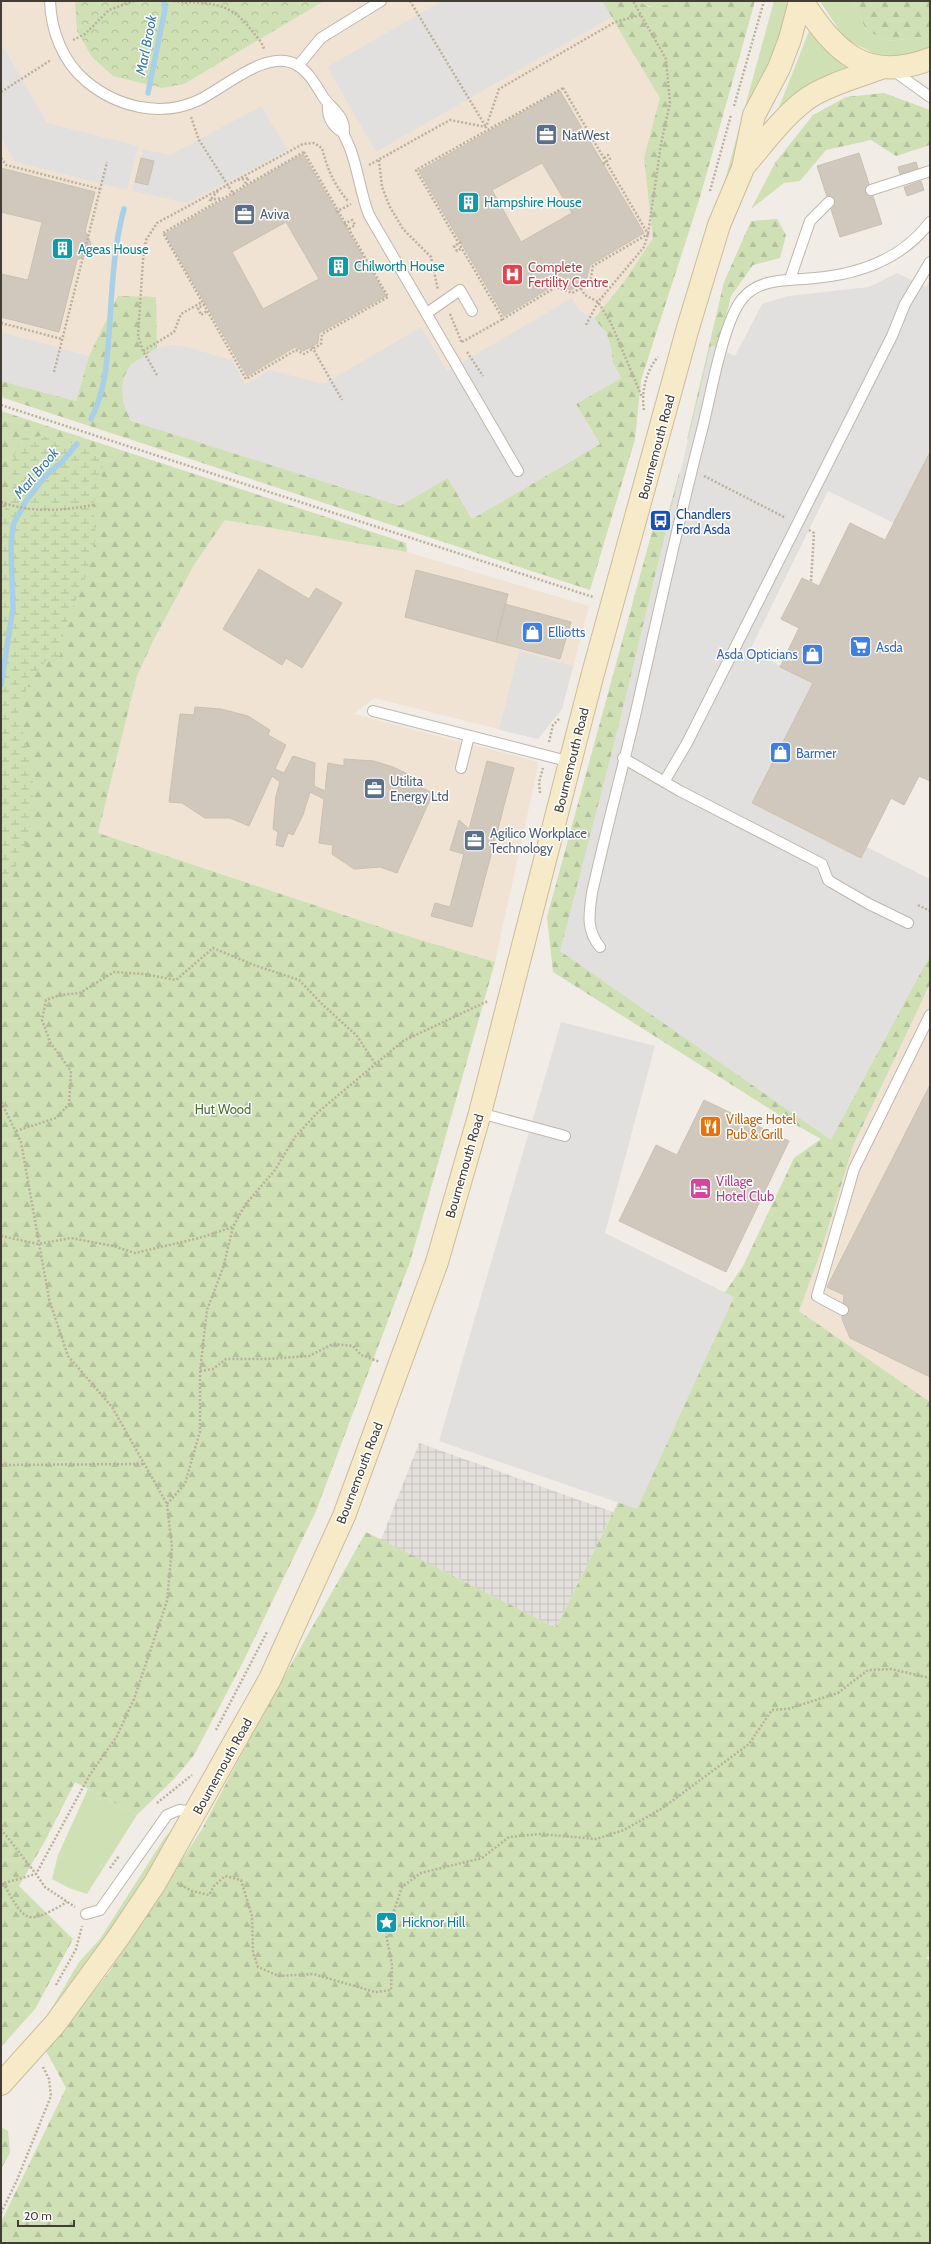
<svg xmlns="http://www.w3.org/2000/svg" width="931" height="2244" font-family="Cabin,sans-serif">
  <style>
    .commercial { fill: #f0e3d3 }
    .industrial { fill: url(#industrial-grid) }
    .grass { fill: #cee0b4 }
    .forest { fill: url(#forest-firs) }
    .wetland { fill: url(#wetland-marsh) }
    .park { fill: url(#park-crowns) }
    .parking { fill: #e2e0de }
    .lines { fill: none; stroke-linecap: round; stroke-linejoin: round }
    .stream { stroke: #a9d0e6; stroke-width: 5.5 }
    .building { fill: #d1c8bd; stroke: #cbbfb1; fill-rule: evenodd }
    .lane-casing { stroke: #beb7ad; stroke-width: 12 }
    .secondary-casing { stroke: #cbbc9b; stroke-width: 24 }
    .path { stroke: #bbaf9d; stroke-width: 2.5; stroke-dasharray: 2 2; stroke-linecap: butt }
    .lane { stroke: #fff; stroke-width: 10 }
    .secondary { stroke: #f7eac9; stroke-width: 22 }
    .labels { text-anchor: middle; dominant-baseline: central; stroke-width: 3; stroke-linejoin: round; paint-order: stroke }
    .service-label { font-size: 13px; fill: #4e5e75; stroke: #fff; text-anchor: start }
    .culture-label { font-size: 13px; fill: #0d838f; stroke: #fff; text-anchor: start }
    .health-label { font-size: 13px; fill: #be3a42; stroke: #fff; text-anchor: start }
    .street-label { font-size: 13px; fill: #433d36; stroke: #fff }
    .transit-label { font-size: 13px; fill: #164399; stroke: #fff; text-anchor: start }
    .shop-label { font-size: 13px; fill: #366cbe; stroke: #fff; text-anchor: start }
    .park-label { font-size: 13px; fill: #4b6d31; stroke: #fff }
    .food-label { font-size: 13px; fill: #c56008; stroke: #fff; text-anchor: start }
    .hotel-label { font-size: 13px; fill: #b23c85; stroke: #fff; text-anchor: start }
    .water-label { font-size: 14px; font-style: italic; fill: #3d7ba1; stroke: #fff }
  </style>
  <defs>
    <pattern id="industrial-grid" width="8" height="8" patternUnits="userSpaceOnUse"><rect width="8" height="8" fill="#e3dfdb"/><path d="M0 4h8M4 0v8" fill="none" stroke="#c4c0bd"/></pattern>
    <pattern id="forest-firs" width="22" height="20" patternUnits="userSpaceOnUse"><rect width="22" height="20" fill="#cee0b4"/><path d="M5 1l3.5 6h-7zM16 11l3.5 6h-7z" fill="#b2c19b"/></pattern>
    <pattern id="wetland-marsh" width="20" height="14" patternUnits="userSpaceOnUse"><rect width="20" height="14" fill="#cee0b4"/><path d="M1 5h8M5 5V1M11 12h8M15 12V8" fill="none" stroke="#b2c19b"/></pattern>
    <pattern id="park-crowns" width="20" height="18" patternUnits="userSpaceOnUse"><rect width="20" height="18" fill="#cee0b4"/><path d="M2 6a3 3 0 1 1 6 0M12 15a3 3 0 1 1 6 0" fill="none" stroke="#b2c19b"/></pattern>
  </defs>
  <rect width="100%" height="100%" fill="#f1ede6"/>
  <path class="commercial" d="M1 1H755L700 197 641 380 635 439 590 590 1 397Z
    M225 520 407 552 589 606 562 709 538 739 374 698 354 714 539 762 495 962 404 935 98 833 137 676 153 641 194 565Z
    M930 986V1402L799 1311 850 1154 906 1030Z"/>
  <path class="industrial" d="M419 1443 613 1512 556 1628 381 1540Z"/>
  <path class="grass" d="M637 1H678C669 10 646 8 637 1Z
    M774 1H786L788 9 786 35 717 209Z
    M820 1H852L867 31 889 41 930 36V53L890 61 845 39Z
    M809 31H813L827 51 852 70 774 120Z
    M775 163 784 183 751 209Z
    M88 1789 137 1815 87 1894 69 1888 52 1879 58 1855Z
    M171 1831 174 1836 139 1894 43 2023 79 1962 100 1939 165 1837Z"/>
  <path class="forest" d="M602 1H637L649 7 675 4 678 1H755L700 197 641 380 635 439 590 590 1 397V381L76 401 89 356 118 296 156 297 157 348C130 365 118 371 124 405L448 478 472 519 600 444 576 404 621 378 613 363 611 348 606 332 594 319 624 282 653 238 644 158 660 98Z
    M852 1H930V36L889 41 867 31Z
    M884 93 930 110V145L896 156 871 140 826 150 800 181 784 183 775 163 813 115 846 97Z
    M777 219 786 235 780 258 753 265 731 296 695 441 687 439 724 282 751 221Z
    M1 411 406 543 407 552 225 520 194 565 153 641 137 676 98 833 404 935 495 962 410 1262 316 1511 242 1664 194 1755 176 1777 137 1815 75 1782 45 1841 19 1886 73 1939 35 2009 1 2047Z
    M679 473 687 477 591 868 845 1112 930 955V984L853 1146 821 1251 799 1311 930 1402V1956L926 1958 930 1960V2243H1V2222L66 2088 46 2051 109 1972 202 1829 259 1721 366 1532 556 1628 713 1310 743 1266 794 1158 821 1139 789 1121 553 972 547 917 653 528 665 525Z
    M1 2127 8 2131 10 2153 1 2169Z"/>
  <path class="wetland" d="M42 436 77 444 103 460 102 475 93 505 96 537 85 578 63 631 60 656 45 661 30 681 18 712 29 756 34 789 28 838 14 871 1 881V520L12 492V460L22 438Z"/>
  <path class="park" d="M75 1H324L184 84 162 88 113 76 92 57 77 31Z"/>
  <path class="parking" d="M442 1H602L612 17 376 152 327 67Z
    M1 43 47 123 138 146 127 190 15 162 1 138Z
    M261 106 288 150 187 203 132 191 143 149 170 155Z
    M897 273 926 287 930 279V452L894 523 828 491 750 650 813 683 752 803 861 858 867 847 930 879V955L831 1140 560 951 618 728 711 345 735 356 762 304 788 296 869 287Z
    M572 298 580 311 594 319 606 332 611 348 613 363 621 378 576 404 600 444 472 519 448 478 400 506 131 421 124 405 122 389 124 377 131 364 157 348 170 345 183 346 232 360 245 384 270 370 324 384 421 327 447 371Z
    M1 332 89 356 76 401 1 381Z
    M519 651 573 666 562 709 538 739 499 730Z
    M561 1022 655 1046 605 1233 734 1297 637 1509 439 1441Z"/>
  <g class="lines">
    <path class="stream" d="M148 93 165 9 164 1
      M91 419C105 391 107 364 109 334 112 292 113 249 124 209
      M1 685 13 608 11 547 13 525 26 501 47 474 61 463 77 444"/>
  </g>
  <path class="building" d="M560 91 644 233 590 265 586 281 579 285 571 290 556 284 504 316 419 171ZM542 163 572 213 521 242 492 190Z
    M859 153 882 224 840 237 817 166Z
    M303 154 386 296 319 333 318 343 303 351 295 347 247 376 165 234ZM286 222 319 279 263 309 232 252Z
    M141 158 154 161 148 185 135 182Z
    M916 162 919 172 901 177 898 167Z
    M1 168 95 192 85 231 91 243 88 254 77 260 59 332 1 317V274L28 280 42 222 1 212Z
    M921 181 924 190 907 196 904 187Z
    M930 452V781L919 776 904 805 891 798 861 858 752 803 813 683 780 667 799 628 781 619 802 578 819 586 850 523 885 540Z
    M259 569 309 599 316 588 342 603 302 668 286 658 282 665 223 629Z
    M416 570 508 594 496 642 405 617Z
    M505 604 571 622 560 659 496 642Z
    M195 707 221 709 248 716 270 730 268 735 286 745 275 769 284 773 293 756 315 763 314 786 325 791 328 763 344 766V759L374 761 393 767 418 779 416 785 433 793 397 873 380 867 354 869 332 854 333 845 319 843 324 799 310 792 303 815 293 835 288 833 283 847 276 845 278 832 273 829 276 796 280 782 272 776 249 826 230 818H205L182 803 169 802 180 714 194 715Z
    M487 761 514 768 472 927 431 916 435 903 450 907 464 854 450 850 459 820 469 829Z
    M930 1085V1377L850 1338 842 1319 844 1295 827 1287Z
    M704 1100 789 1141 726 1272 619 1221 656 1145 677 1155Z"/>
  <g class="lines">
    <defs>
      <path id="lane" d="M50 1C51 31 63 62 86 81 117 107 161 118 199 100 226 87 267 48 297 65 309 72 315 84 322 95 328 106 339 110 343 123 345 126 343 131 344 135 347 141 350 147 352 154 359 175 361 195 369 215L518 471
        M298 66 321 38 381 1
        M891 69 930 97
        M328 104C327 117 333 127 344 133
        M871 190 930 171
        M790 279 810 221 829 202
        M427 313 460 290 472 311
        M373 711 571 762
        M623 758 680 791 822 864 828 880 831 882 869 904 908 923
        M461 768 469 736
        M664 782 687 743 892 336 905 304 930 262
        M600 947C586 930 589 914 592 893 605 834 621 775 635 716 657 619 678 522 703 426 711 394 723 323 742 299 760 277 789 281 815 278 860 274 902 259 930 222
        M480 1113 565 1136
        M843 1310 817 1296 854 1169 930 1015
        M86 1914 100 1910 167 1815 179 1810 197 1812"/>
      <path id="secondary" d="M802 1C835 51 866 84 930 59
        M745 165C764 143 781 119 804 101 821 87 859 76 881 68
        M1 2084 55 2024 118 1938 155 1883 270 1679 344 1516 437 1262 480 1113 592 677 687 331 719 225 743 168 754 115 779 68 790 39 800 1"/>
    </defs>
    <use href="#lane" class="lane-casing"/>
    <use href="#secondary" class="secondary-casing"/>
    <path class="path" d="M173 1C210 4 229 0 252 31 256 36 262 42 264 49
      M410 1 486 127
      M73 40 85 34 109 10 134 1
      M563 88 648 234 593 266 590 283 572 293 556 287 503 319 416 170Z
      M1 92 51 60
      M734 106 764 1
      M191 117 199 140 234 195
      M304 152 388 297 322 334 321 344 304 354 296 350 246 379 163 233Z
      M1 158 6 165 100 189
      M379 160 382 187 390 207 403 229 431 257 438 290
      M603 164 610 159 608 155 604 158
      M369 165 450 120 486 127 499 89 615 22 641 15
      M238 180 249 178 243 186
      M218 191 210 200 222 198
      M710 191 731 115
      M336 212 351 204
      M344 224 352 220 355 225 349 229
      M461 242 454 246 457 251 462 248
      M579 285 585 295 598 302 611 323 642 397
      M205 304 198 308 201 315 207 311
      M450 314 462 343
      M1 323 62 339
      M586 325 598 302 644 247 648 234 661 144 670 103 666 59 633 1
      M462 342 503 319
      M312 347 342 400
      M143 351 138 336 143 260 146 240 157 223 303 144 314 143 322 148C327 168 334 185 348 201
      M467 352 483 376
      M54 372 107 162
      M157 375 143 351 174 332 181 314 202 302
      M1 405 593 597
      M644 410C641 393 646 370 658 357
      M704 476 786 518
      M1 502C31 513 62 511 93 505
      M809 530 814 533 811 582
      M549 742 553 725 560 718
      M540 793 539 782 543 768
      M918 905 930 911
      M1 1102 21 1142 49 1299 68 1356 112 1407 167 1504 172 1548 167 1601 134 1699 117 1736 89 1776 36 1874 45 1887 75 1907
      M16 1131 56 1118 69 1104 71 1071 50 1042 42 1020 46 1000 60 995 80 993 114 972 144 974 176 980 213 948 254 965 299 980 322 1004 357 1036 376 1065
      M1 1236 38 1244 71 1238 113 1246 135 1253 199 1238 233 1227
      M200 1371 213 1369 226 1359H268L309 1356 333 1344 353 1346 361 1355 380 1362
      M1 1465 144 1464
      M167 1504 185 1484 200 1431V1371L207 1310 223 1268 233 1227 245 1205 275 1170 295 1137 317 1113 403 1041 488 1001
      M216 1730 267 1632
      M157 1803 192 1775
      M1 1829 36 1874 1 1884
      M110 1868 119 1856
      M3 1883C26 1923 26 1926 67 1902
      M177 1883 192 1891 209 1895 214 1886 225 1876 241 1880 252 1916 253 1953 258 1967 279 1976 313 1974 375 1992 391 1990 392 1965 386 1934 402 1887 421 1873 482 1858 509 1837 540 1834 596 1839 624 1830 661 1809 749 1744 772 1710 788 1709 838 1693 868 1670 891 1669 930 1678
      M56 1985 76 1949 82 1926
      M1 2213 17 2180 51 2096 49 2079 43 2067"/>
    <use href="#lane" class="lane"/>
    <use href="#secondary" class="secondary"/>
  </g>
  <defs>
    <symbol id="office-square" viewBox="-11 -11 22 22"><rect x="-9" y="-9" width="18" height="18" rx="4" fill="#5c6f8a" stroke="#fff"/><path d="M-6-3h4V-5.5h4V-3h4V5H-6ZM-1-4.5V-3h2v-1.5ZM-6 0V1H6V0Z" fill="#fff"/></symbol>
    <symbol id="building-square" viewBox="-11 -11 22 22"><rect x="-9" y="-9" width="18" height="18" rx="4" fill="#0f9aa8" stroke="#fff"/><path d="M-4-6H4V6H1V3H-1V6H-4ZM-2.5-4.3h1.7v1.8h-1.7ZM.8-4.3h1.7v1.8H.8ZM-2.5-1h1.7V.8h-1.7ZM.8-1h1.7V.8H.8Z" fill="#fff"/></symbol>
    <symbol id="hospital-square" viewBox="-11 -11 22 22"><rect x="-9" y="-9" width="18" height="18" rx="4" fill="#e0444e" stroke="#fff"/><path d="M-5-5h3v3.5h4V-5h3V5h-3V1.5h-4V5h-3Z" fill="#fff"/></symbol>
    <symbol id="bus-square" viewBox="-11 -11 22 22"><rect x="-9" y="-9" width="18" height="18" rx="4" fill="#1a4fb4" stroke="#fff"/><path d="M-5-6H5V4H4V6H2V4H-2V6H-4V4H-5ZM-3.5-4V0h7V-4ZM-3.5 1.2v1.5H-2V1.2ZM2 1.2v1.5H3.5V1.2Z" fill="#fff"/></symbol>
    <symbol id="shop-square" viewBox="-11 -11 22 22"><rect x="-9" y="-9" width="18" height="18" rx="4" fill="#3f7fe0" stroke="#fff"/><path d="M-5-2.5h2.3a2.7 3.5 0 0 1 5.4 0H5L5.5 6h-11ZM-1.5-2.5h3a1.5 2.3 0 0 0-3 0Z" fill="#fff"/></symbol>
    <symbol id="supermarket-square" viewBox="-11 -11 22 22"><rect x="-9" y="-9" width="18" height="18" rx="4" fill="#3f7fe0" stroke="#fff"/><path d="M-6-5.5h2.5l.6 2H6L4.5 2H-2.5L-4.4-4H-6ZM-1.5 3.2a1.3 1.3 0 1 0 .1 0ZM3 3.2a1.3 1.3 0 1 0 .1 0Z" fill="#fff"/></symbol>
    <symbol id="restaurant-square" viewBox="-11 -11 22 22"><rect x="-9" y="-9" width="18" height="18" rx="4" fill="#e8710a" stroke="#fff"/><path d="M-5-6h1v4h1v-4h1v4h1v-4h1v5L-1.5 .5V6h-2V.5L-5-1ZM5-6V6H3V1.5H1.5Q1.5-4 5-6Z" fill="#fff"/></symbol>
    <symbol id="hotel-square" viewBox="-11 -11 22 22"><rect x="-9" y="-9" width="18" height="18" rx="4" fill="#d1479c" stroke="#fff"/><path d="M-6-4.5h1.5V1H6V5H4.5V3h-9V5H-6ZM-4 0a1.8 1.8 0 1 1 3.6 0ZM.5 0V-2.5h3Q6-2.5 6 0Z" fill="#fff"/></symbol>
    <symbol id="sight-square" viewBox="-11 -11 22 22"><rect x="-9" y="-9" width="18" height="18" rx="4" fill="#0f9aa8" stroke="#fff"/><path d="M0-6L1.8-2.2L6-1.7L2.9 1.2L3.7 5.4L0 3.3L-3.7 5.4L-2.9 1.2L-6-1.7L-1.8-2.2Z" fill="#fff"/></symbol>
  </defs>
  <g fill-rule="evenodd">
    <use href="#office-square" x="534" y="122" width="25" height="25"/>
    <use href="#building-square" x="456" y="190" width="25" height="25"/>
    <use href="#office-square" x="232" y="202" width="25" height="25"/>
    <use href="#building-square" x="50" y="236" width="25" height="25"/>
    <use href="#building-square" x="326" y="254" width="25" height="25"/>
    <use href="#hospital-square" x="500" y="262" width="25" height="25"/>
    <use href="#bus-square" x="648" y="508" width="25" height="25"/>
    <use href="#shop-square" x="520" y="620" width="25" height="25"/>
    <use href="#supermarket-square" x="848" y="634" width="25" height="25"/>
    <use href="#shop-square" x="800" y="642" width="25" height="25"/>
    <use href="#shop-square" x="768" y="740" width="25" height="25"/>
    <use href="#office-square" x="362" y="776" width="25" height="25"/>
    <use href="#office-square" x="462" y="828" width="25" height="25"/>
    <use href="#restaurant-square" x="698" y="1114" width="25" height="25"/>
    <use href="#hotel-square" x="688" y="1176" width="25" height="25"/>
    <use href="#sight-square" x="374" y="1910" width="25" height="25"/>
  </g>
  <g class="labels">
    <g class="service-label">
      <text x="562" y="135">NatWest</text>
      <text x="260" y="214">Aviva</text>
      <text x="390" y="781">Utilita<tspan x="390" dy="15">Energy Ltd</tspan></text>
      <text x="490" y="833">Agilico Workplace<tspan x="490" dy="15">Technology</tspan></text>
    </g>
    <g class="culture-label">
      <text x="484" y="202">Hampshire House</text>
      <text x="78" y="249">Ageas House</text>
      <text x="354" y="266">Chilworth House</text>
      <text x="402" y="1922">Hicknor Hill</text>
    </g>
    <g class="health-label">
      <text x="528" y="267">Complete<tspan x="528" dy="15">Fertility Centre</tspan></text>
    </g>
    <g class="street-label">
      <text transform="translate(656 447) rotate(-75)">Bournemouth Road</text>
      <text transform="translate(571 760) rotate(-76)">Bournemouth Road</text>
      <text transform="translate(464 1166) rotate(-74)">Bournemouth Road</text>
      <text transform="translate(359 1473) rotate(-69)">Bournemouth Road</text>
      <text transform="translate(222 1766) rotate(-61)">Bournemouth Road</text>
    </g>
    <g class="transit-label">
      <text x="676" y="514">Chandlers<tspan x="676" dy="15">Ford Asda</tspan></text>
    </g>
    <g class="shop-label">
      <text x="548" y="632">Elliotts</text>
      <text x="876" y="647">Asda</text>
      <text x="798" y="654" text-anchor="end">Asda Opticians</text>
      <text x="796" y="753">Barmer</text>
    </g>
    <g class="park-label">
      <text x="223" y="1109">Hut Wood</text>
    </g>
    <g class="food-label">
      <text x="726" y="1119">Village Hotel<tspan x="726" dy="15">Pub &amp; Grill</tspan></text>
    </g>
    <g class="hotel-label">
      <text x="716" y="1181">Village<tspan x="716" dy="15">Hotel Club</tspan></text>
    </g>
    <g class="water-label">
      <text transform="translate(146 45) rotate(-79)">Marl Brook</text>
      <text transform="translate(36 473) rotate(-50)">Marl Brook</text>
    </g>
  </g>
  <rect width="931" height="2244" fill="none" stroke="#433d36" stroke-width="4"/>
  <path d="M18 2220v6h56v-6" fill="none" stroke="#433d36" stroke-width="2"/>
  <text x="24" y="2220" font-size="12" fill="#433d36" stroke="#ffffff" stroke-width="3" paint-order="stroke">20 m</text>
</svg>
